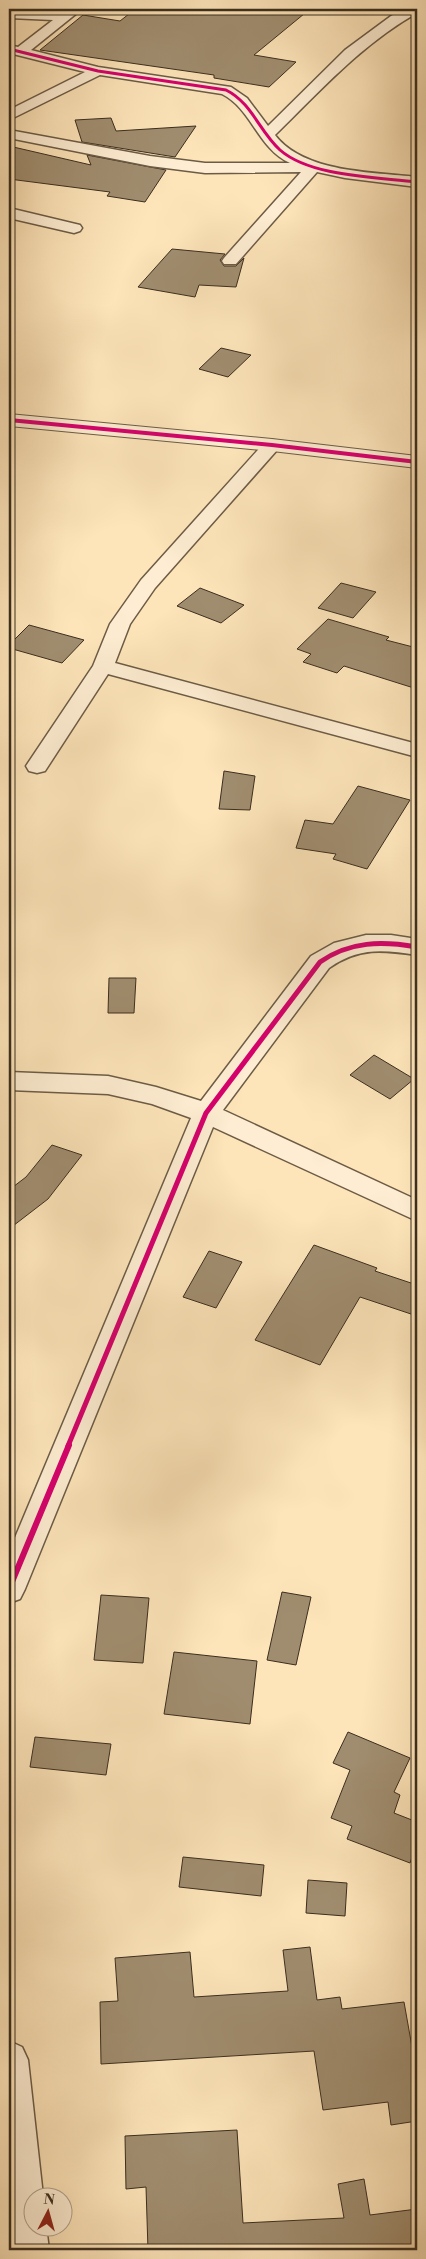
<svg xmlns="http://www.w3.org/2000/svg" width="426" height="2259" font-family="'Libre Bodoni',serif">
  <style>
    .building { fill: #a08d6f; stroke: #3b2e1f }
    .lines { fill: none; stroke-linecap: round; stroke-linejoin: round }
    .minor-casing { stroke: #6c5c46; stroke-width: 3 }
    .tertiary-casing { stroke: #6c5c46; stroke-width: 2 }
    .minor { fill: #feedd2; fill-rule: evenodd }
    .tertiary { fill: #feedd2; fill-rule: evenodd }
    .cycleway-far3-casing { stroke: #feedd2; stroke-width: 5 }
    .cycleway-far2-casing { stroke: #feedd2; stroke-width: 6 }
    .cycleway-far1-casing { stroke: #feedd2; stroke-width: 8 }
    .cycleway-casing { stroke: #feedd2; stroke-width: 9 }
    .cycleway-far3 { stroke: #d6006c; stroke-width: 3 }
    .cycleway-far2 { stroke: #d6006c; stroke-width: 4 }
    .cycleway-far1 { stroke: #d6006c; stroke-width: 5 }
    .cycleway { stroke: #d6006c; stroke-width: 6 }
  </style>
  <rect width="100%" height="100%" fill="#fde4b9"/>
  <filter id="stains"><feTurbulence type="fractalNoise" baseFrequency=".004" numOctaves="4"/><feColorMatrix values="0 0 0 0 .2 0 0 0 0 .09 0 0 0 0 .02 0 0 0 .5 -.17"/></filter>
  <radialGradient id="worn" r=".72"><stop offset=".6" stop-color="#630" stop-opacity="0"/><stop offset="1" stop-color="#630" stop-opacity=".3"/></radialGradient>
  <path class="building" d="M157 9H310L254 55 296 62 269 87 214 78V75L40 50 83 15 120 21 134 10 157 13Z
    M111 118 116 131 196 126 175 157 82 142 75 120Z
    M9 146 91 165 87 155 166 170 145 202 107 196 110 192 9 179Z
    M172 249 225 254 220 260 224 266H236L244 258 236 287 199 285 195 297 138 287Z
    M221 348 251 355 228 377 199 369Z
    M341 583 376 592 353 618 318 608Z
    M200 588 244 605 221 623 177 606Z
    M328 619 389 637 386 640 417 648V689L344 666 337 673 303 662 311 654 297 649Z
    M29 625 84 640 62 663 9 648V645Z
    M224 771 255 776 250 810 219 809Z
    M358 786 410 800 367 869 333 859 336 854 296 848 305 820 333 824Z
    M109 978H136L134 1013H108Z
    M374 1055 414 1079 390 1099 350 1075Z
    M52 1145 82 1155 48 1199 9 1229V1190L26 1177Z
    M314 1245 377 1268 375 1271 417 1285V1316L360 1297 320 1365 255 1340Z
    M209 1251 242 1262 216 1308 183 1297Z
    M282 1592 311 1597 296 1665 267 1660Z
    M101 1595 149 1598 143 1663 94 1660Z
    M174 1652 257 1661 250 1724 164 1714Z
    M348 1732 410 1758 394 1792 400 1795 394 1813 417 1822V1843L410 1863 347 1839 352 1826 331 1818 350 1770 333 1763Z
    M35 1737 111 1744 106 1775 30 1767Z
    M183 1857 264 1865 261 1896 179 1887Z
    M308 1880 347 1883 345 1916 306 1913Z
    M310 1947 317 2000 340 1997 342 2009 404 2002 417 2075V2121L391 2125 388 2102 323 2110 314 2051 101 2064 100 2002 118 2001 115 1958 190 1952 194 1997 288 1991 283 1950Z
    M237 2130 243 2223 344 2218 338 2184 364 2179 370 2215 417 2209V2250H148L146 2187 126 2189 125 2136Z"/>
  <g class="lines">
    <defs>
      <path id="minor" d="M67 9H82L31 50 98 67 231 87 247 98 268 126 345 50 391 16 405 9H417V13C362 44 320 91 275 135 304 173 373 172 417 177V187L345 178 317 172 236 264H224L222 261 224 258 301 172 205 173 150 166 9 138V130L150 156 205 163H290C258 149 252 109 222 94L100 75 9 120V110L85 72 9 53V45L18 47 53 20 9 18V10L63 12Z
        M9 208 80 225 82 228 80 231 74 233 9 218Z
        M272 440 278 441 281 445 278 449 155 588 130 624 115 663 417 744V757L108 674 45 771 37 773 29 771 26 766 93 666 110 624 141 580 266 441Z
        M366 935H391L417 939V955C383 950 359 947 329 968L223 1110 417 1200V1221L213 1127 25 1589 20 1599 9 1603V1552L191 1118 152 1104 108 1094 9 1090V1072L108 1076 156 1087 201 1101 311 956 334 943Z
        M9 2041 22 2047 28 2060 43 2196H32V2226H46L49 2250H9Z"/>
      <path id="tertiary" d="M9 414 272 439 417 456V468L272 451 9 426Z"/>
    </defs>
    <use href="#minor" class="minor-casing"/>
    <use href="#tertiary" class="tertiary-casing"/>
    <use href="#minor" class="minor"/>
    <use href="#tertiary" class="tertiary"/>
    <defs>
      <path id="cycleway-far3" d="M9 49 98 71 226 90C252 103 259 131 280 150 311 177 377 177 417 182"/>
      <path id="cycleway-far2" d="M9 420 272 445 417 462"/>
      <path id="cycleway-far1" d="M68 1446 206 1113 320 962C350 941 382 941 417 947"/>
      <path id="cycleway" d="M9 1589 69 1445"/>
    </defs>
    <use href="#cycleway-far3" class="cycleway-far3-casing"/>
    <use href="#cycleway-far2" class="cycleway-far2-casing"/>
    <use href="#cycleway-far1" class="cycleway-far1-casing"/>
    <use href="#cycleway" class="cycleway-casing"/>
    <use href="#cycleway-far3" class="cycleway-far3"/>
    <use href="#cycleway-far2" class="cycleway-far2"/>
    <use href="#cycleway-far1" class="cycleway-far1"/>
    <use href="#cycleway" class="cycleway"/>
  </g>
  <rect width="426" height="2259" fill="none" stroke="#fde4b9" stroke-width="30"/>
  <rect x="10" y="10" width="406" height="2239" fill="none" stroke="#3b2e1f" stroke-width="2.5"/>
  <rect x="15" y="15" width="396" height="2229" fill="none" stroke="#3b2e1f"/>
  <g transform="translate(48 2212) rotate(6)"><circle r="24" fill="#feedd2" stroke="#b0a18a"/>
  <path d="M0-4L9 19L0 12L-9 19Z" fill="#8f2418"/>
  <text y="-8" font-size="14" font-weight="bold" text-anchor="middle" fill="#3b2e1f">N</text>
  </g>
  <rect width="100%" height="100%" filter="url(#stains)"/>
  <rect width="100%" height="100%" fill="url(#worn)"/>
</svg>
